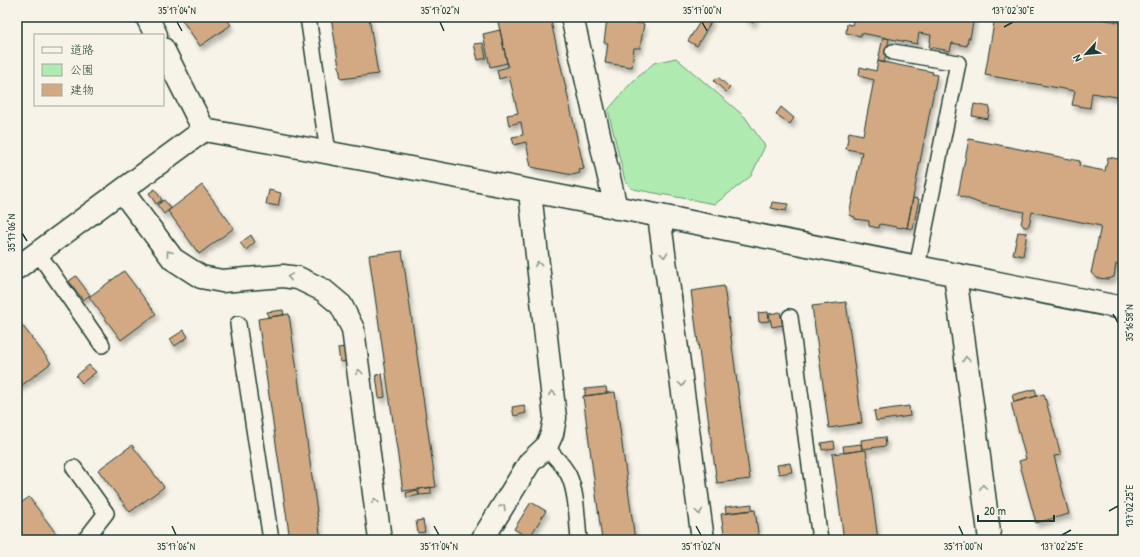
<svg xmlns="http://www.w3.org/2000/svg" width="1140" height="557" font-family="'Patrick Hand','Klee One',sans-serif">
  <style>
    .green { fill: #afebb1; stroke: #679472 }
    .building { fill: #d2a983; stroke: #1f3d34; filter: url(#shadow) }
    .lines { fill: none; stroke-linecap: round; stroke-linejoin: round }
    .service-casing { stroke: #1f3d34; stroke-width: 18 }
    .minor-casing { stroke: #1f3d34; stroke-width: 25 }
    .service { stroke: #f7f3e8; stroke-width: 15 }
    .minor { stroke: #f7f3e8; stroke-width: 22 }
    .oneway { stroke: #8b988e }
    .ticks { fill: none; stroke: #1f3d34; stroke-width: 1.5 }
    .neatline { fill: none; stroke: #1f3d34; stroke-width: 1.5 }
    .ticks-label { font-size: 10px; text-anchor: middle; fill: #1f3d34 }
  </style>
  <defs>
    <filter id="shadow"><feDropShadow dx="2.5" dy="4.5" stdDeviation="2" flood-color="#0004"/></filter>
  </defs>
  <rect width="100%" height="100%" fill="#f7f3e8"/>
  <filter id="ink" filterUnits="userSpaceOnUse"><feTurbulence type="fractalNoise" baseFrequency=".025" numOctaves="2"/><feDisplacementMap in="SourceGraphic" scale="8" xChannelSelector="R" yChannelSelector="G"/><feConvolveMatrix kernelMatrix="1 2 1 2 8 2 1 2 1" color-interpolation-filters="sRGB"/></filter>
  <g filter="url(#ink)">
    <path class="green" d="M676 58 745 117 765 146 751 176 715 204 633 189 625 181 608 110 631 83 654 63Z"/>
    <path class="building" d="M180 17H225L231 25 200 46Z
      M331 17H369L378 74 341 79Z
      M497 17H550L584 169 579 170 580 173 572 175 531 167 526 142 514 145 512 137 523 135 521 122 509 125 507 115 518 113 509 76 499 79 497 70 508 67Z
      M703 17H707L712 20 697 46 688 41Z
      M744 17H756L753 23Z
      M854 17H974L970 38H968L967 46 952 43 950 51 929 47 931 35 919 33 917 44 861 33V36L846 33 847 24 852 25Z
      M995 17H1091L1123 23V98L1092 93 1090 108 1072 105 1075 91 985 75Z
      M607 18 644 24 640 48H634L632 67 605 63 608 43H604Z
      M500 30 507 63 490 67 483 34Z
      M883 37 889 39 884 63 878 61Z
      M483 43 486 58 478 60 474 44Z
      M878 61 933 72 932 74 937 75 907 228 902 227V228L880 224 879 228 869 226V221L855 219V217L849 215 862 152 846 149 849 132 863 135 874 80 859 76 860 67 876 71Z
      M718 77 730 88 726 92 714 81Z
      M974 104 990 107 988 119 972 116Z
      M781 107 794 118 790 124 776 114Z
      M969 139 1080 161 1079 166 1105 171 1108 157 1123 160V246L1120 242 1119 251H1123V265L1116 264 1114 277 1108 279 1097 278 1091 273 1101 226 1032 212 1029 225 1027 227H1024L1021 223 1024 212 979 203 958 195Z
      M202 185 234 228 199 254 168 211Z
      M155 189 162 200 156 204 149 193Z
      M269 190 281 193 278 206 266 204Z
      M913 198 919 199 913 229 907 228Z
      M164 200 171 208 164 214 157 205Z
      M772 202 788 204 786 211 771 208Z
      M1018 232 1027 233 1023 256 1013 254Z
      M251 235 255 242 246 250 240 243Z
      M402 251 436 487 403 491 369 255Z
      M124 271 156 314 121 340 89 297Z
      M76 276 90 295 83 300 69 281Z
      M724 286 750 479 717 483 691 291Z
      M846 302 862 423 829 428 812 306Z
      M283 310 284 315 268 317 267 312Z
      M768 312 769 321 759 322 758 313Z
      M780 312 783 325 772 327 769 314Z
      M289 314 321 540H290L258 319Z
      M19 321 51 363 17 389V322Z
      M184 330 188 337 175 346 170 339Z
      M345 347 347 361 340 362 338 348Z
      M89 365 96 372 82 383 76 376Z
      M382 374 385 397 379 398 376 375Z
      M606 387 607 393 585 396V389Z
      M1035 389 1037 396 1014 402 1012 395Z
      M615 392 635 540H602L583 396Z
      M1044 394 1061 455 1054 456 1069 514 1036 523 1019 461 1026 459 1011 403Z
      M524 405 526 413 514 416 512 407Z
      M909 406 910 416 876 421 874 411Z
      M885 437 886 446 862 449 861 440Z
      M834 441 835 448 822 450 821 443Z
      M861 444 862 450 844 453 843 446Z
      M132 445 164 487 130 512 98 470Z
      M866 450 878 540H844L832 454Z
      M790 463 792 472 779 474 777 465Z
      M431 487V494L419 495V489Z
      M417 490 419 495 407 498 406 493Z
      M29 497 61 540H17V506Z
      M531 502 546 511 529 538 514 529Z
      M752 504V510L726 513 725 507Z
      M755 510 759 540H725L721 514Z
      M423 520 425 532 418 533 416 521Z"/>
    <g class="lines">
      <defs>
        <path id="service" d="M308 17 328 152
          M893 52 958 63 917 267
          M38 253 102 345
          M790 317 820 540
          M238 324 271 540
          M546 447C554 456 564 465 569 476 577 494 577 520 579 540
          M74 468 106 513 85 540"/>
        <path id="minor" d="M147 17 156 35
          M572 17 616 208
          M204 130C511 185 817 247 1123 308
          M122 191 173 259 201 277 222 281 283 276 298 278 323 290 341 305 353 329 380 540
          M659 216 703 540
          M17 268 204 130 163 49
          M955 275 990 540
          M482 540 530 462 546 447 552 434 555 418 530 192"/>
      </defs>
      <use href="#service" class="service-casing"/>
      <use href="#minor" class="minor-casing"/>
      <use href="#service" class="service"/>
      <use href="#minor" class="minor"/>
    </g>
    <defs><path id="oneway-chevron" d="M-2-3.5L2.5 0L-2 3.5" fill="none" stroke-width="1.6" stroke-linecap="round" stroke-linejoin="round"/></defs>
    <g class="oneway">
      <use href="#oneway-chevron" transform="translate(169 253) rotate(-127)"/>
      <use href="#oneway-chevron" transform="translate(664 255) rotate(82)"/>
      <use href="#oneway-chevron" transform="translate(538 264) rotate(-96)"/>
      <use href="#oneway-chevron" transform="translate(290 277) rotate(-171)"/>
      <use href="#oneway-chevron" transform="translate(966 359) rotate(-98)"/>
      <use href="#oneway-chevron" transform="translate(359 372) rotate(-97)"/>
      <use href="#oneway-chevron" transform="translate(682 384) rotate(82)"/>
      <use href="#oneway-chevron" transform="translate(552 393) rotate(-96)"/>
      <use href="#oneway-chevron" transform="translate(983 487) rotate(-98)"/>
      <use href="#oneway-chevron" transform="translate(375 501) rotate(-97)"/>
      <use href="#oneway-chevron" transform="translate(503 507) rotate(-58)"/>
      <use href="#oneway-chevron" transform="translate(699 512) rotate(82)"/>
    </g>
  </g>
  <path class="ticks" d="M177 22 182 31M440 22 444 31M702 22 707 31M1004 27 1013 22M22 233 27 241M1113 314 1118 323M1109 511 1118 506M172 526 176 535M434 526 439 535M696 526 701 535M959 526 963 535M1062 535 1071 530"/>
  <rect width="1140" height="557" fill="none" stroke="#f7f3e8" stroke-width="44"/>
  <rect x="34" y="34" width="130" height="72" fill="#f7f3e8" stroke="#a1aaa0"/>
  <rect x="42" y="47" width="20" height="6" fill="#f7f3e8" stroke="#a1aaa0"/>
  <text x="70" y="54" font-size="12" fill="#1f3d34">道路</text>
  <rect x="42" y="64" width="20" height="12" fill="#afebb1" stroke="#a1aaa0"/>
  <text x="70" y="74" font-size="12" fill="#1f3d34">公園</text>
  <rect x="42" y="84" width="20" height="12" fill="#d2a983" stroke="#a1aaa0"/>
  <text x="70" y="94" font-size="12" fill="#1f3d34">建物</text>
  <g transform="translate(1086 54) rotate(243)" stroke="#f7f3e8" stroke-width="3" paint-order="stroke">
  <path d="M0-3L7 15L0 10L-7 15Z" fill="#1f3d34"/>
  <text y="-6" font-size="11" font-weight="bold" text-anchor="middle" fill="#1f3d34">N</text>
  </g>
  <path d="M978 515v6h76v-6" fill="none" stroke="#1f3d34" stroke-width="2"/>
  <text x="984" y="515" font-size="12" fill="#1f3d34" stroke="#f7f3e8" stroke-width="3" paint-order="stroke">20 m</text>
  <rect x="22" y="22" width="1096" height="513" class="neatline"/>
  <g class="ticks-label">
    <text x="177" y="14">35°17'04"N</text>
    <text x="440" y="14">35°17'02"N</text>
    <text x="702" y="14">35°17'00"N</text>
    <text x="1013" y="14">137°02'30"E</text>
    <text transform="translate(11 233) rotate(-90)" y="4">35°17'06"N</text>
    <text transform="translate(1129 323) rotate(-90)" y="4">35°16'58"N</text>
    <text transform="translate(1129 506) rotate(-90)" y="4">137°02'25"E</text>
    <text x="176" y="550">35°17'06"N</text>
    <text x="439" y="550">35°17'04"N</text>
    <text x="701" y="550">35°17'02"N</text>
    <text x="963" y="550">35°17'00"N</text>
    <text x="1062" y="550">137°02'25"E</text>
  </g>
</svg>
